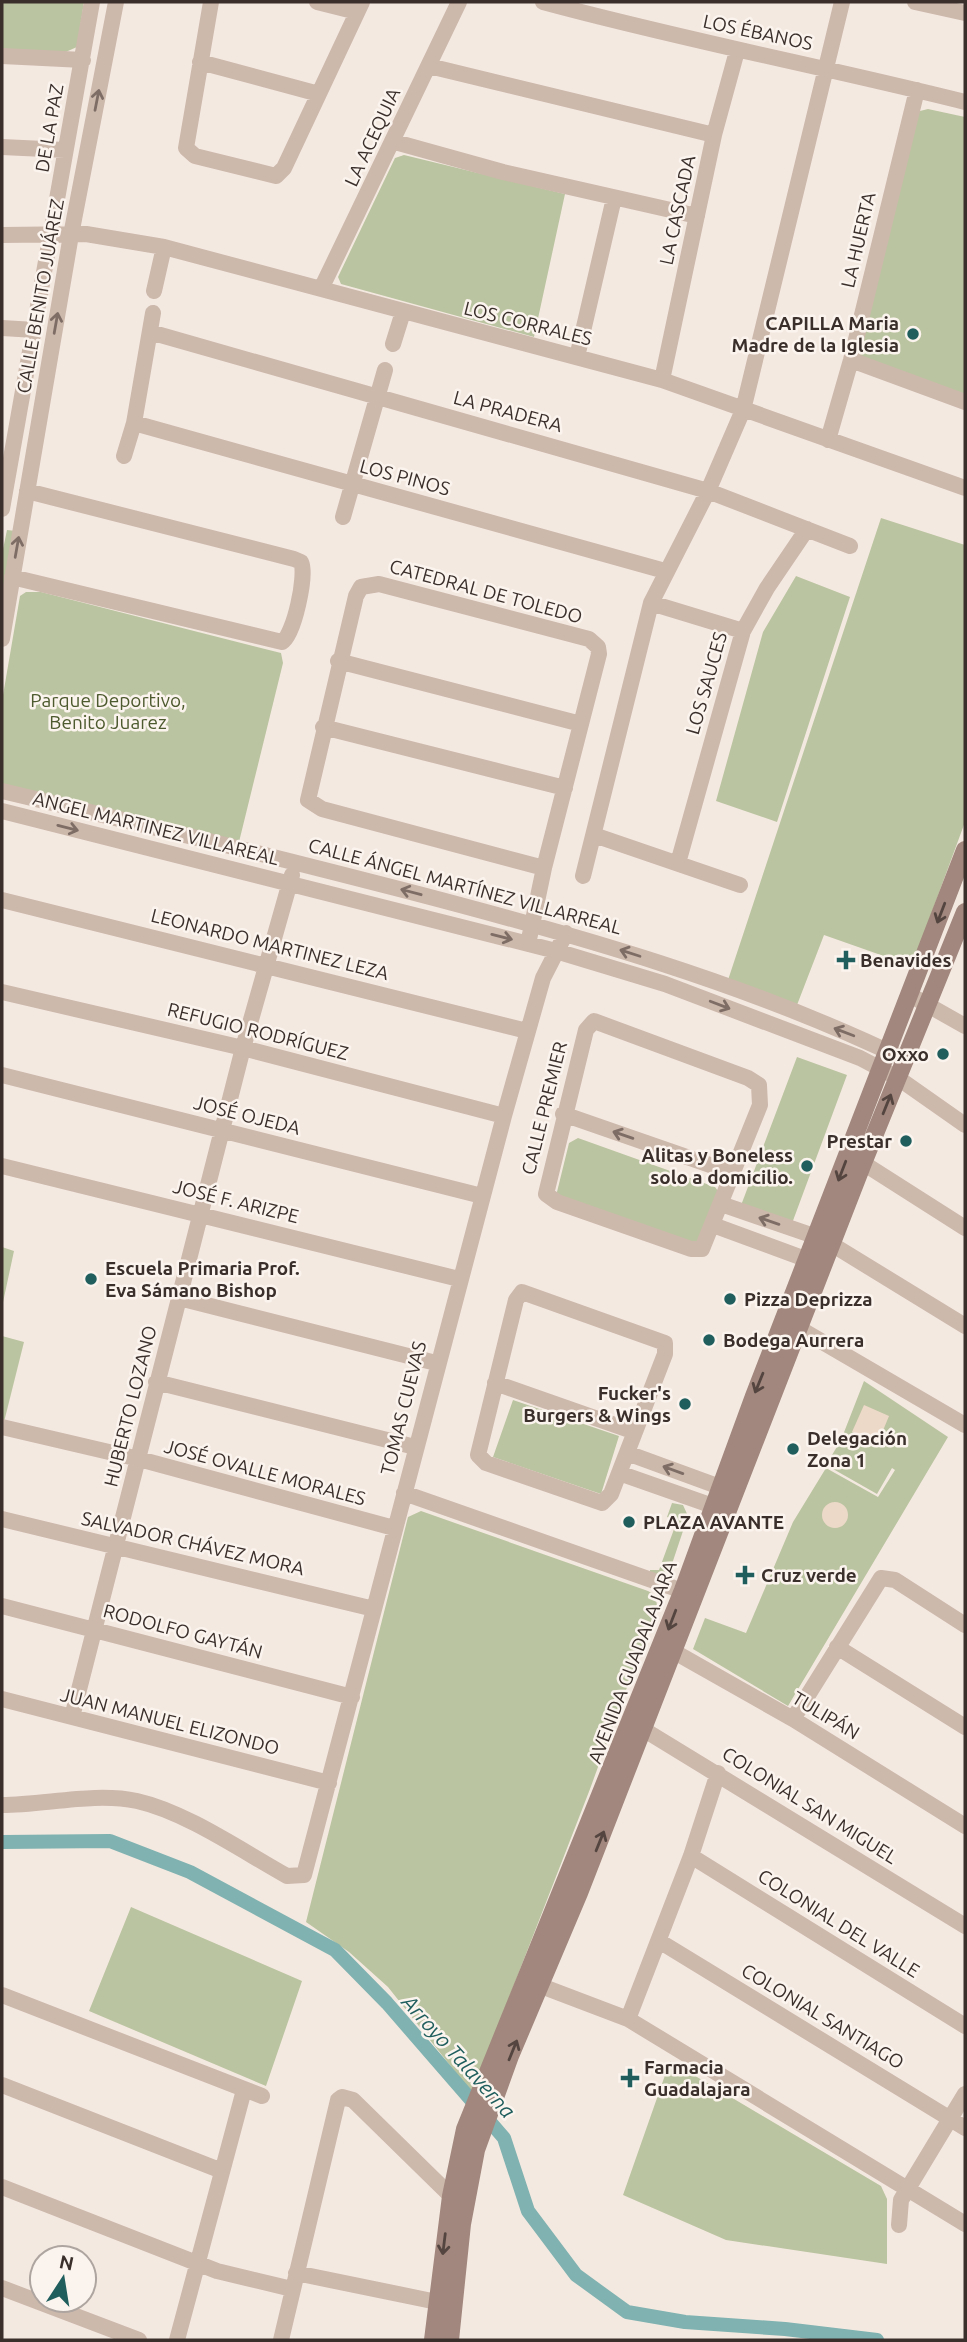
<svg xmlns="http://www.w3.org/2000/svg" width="967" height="2342" font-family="Ubuntu,sans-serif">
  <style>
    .green { fill: #bbc4a0 }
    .plaza { fill: #ecd9c8 }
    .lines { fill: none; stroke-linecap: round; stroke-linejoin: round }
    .canal { stroke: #7fb2b0; stroke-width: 14 }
    .street { stroke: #cdb8ac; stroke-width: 16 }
    .secondary { stroke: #a1877d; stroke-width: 18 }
    .oneway { stroke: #7d6d65 }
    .oneway2 { stroke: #544540 }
    .poi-dot { fill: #1f5e5d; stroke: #fbf4ee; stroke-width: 2.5 }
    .labels { text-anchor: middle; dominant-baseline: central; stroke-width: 5; stroke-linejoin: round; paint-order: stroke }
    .street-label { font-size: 19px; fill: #3b2f2b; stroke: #fbf4ee }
    .poi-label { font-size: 19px; font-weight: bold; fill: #3b2f2b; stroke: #fbf4ee; text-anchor: start }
    .park-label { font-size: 19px; fill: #4d5a2e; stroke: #fbf4ee }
    .water-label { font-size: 21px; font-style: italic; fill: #1f5e5d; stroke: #fbf4ee }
  </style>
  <rect width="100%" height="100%" fill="#f4e9e1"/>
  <path class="green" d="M2 2H84L77 47 61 54 2 49Z
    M928 109 965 117V399L860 359V349L916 112Z
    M404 155 565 194 534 337 341 284 338 277 395 158Z
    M881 518 965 545V822L912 966 824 935 797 1005 728 980Z
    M7 530 16 531 2 623V554Z
    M796 576 850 597 777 822 716 801 763 632Z
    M26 592H41L281 653 283 663 239 842 2 788V701L20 596Z
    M797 1057 847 1075 791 1226 740 1208Z
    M578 1138 715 1187 718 1191 702 1245 556 1196 569 1143Z
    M2 1247 14 1251 2 1307Z
    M2 1336 24 1342 4 1422H2Z
    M864 1381 948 1437 788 1706 693 1649 705 1618 746 1633 793 1522 826 1468 878 1497 895 1470 892 1468 877 1494 826 1465 841 1440Z
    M513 1400 619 1436 601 1494 493 1457Z
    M672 1503 683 1505 688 1516 669 1573 662 1578 650 1576V1570H659L677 1521 667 1517Z
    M421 1511 648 1591 655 1595 657 1605 590 1789 472 2093 388 1987 349 1952 306 1922 408 1517Z
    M131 1907 302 1981 266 2086 89 2011Z
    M670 2061 881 2186 887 2199V2264L726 2240 623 2195Z"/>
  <path class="plaza" d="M864 1405 889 1416 877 1445 852 1432Z
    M822 1515a13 13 0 1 1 26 0a13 13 0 1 1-26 0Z"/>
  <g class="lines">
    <path class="canal" d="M2 1842 110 1841 190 1872 335 1950 387 2003 504 2138 528 2211 576 2275 627 2312 685 2322 785 2329 877 2340"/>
    <path class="street" d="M211 2 186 148 195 156 276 176 284 168 362 2
      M317 2 357 12
      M543 2C683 40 825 67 965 102
      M915 2 965 13
      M2 56 83 60
      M200 62 319 94
      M429 66 714 135
      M395 142 503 172 697 216
      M2 147 65 150
      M2 235 86 234 164 247 662 380 965 488
      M321 289 459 2
      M154 291 164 247
      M2 328 35 330
      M150 332 708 491 850 546
      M393 344 403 312
      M577 357 614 198
      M851 360 965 402
      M662 380 714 135 737 51
      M134 423 665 571
      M828 440 851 360 917 90
      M124 456 134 423 153 313
      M2 509 92 2
      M343 517 385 370
      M12 577 282 642C294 635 307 575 301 562L294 559 27 491
      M651 603 743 631
      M2 639 71 235 116 2
      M338 661 581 724
      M323 727 565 788
      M2 791C137 823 272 856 407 891 576 935 747 983 906 1060
      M2 811 556 951 665 984 860 1058 898 1078 965 1125
      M594 835 740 885
      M678 863 743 631 767 588 807 529
      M583 876 651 603 708 491 743 410 842 2
      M2 900 527 1031
      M528 944 544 868 599 654 598 647 589 639 379 584 361 587 356 596 308 800 322 809 544 868
      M2 992 243 1048 504 1116
      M910 995 965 1026
      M594 1021 748 1078 759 1085 760 1105 702 1249H691L557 1202 546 1194 586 1030Z
      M2 1075 482 1196
      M563 1114 733 1173
      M863 1163 965 1228
      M2 1166 459 1279
      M721 1204 817 1237
      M713 1225 808 1260
      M833 1245 965 1326
      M522 1292 665 1343V1354L611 1494 602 1503 486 1463 478 1455 516 1300Z
      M179 1298 436 1363
      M790 1323 965 1425
      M156 1382 415 1447
      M495 1383 635 1432
      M2 1427 139 1459 394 1528
      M627 1453 720 1487
      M619 1473 713 1506
      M404 1493 694 1595
      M2 1519 374 1609
      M2 1606 352 1697
      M664 1646 793 1719 965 1826
      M837 1647 965 1727
      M2 1699 329 1783
      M72 1717 243 1048 292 875
      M793 1719 881 1578 895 1580 965 1625
      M633 1723 965 1926
      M2 1805C45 1805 94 1792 137 1801 186 1812 242 1851 287 1876L304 1875 504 1116 543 978 566 933
      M691 1856 965 2026
      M659 1941 965 2128
      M528 1981 628 2019 965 2224
      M2 1995 262 2096
      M628 2019 691 1856 718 1773
      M2 2085 222 2171
      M2 2187 217 2271 292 2289
      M899 2225 901 2200 965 2094
      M296 2273 437 2302
      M2 2288 139 2340
      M177 2340 244 2090
      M281 2340 338 2100 342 2097 353 2100 451 2196"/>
    <path class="secondary" d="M433 2340 451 2196 465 2129 683 1590 754 1396 965 850
      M450 2340 462 2224 476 2150 510 2056 579 1893 863 1163 965 912"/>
  </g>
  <defs><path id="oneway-shaft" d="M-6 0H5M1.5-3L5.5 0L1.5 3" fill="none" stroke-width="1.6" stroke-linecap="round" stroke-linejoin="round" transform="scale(1.75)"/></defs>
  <g class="oneway">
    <use href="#oneway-shaft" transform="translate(97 100) rotate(-79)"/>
    <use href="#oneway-shaft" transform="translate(56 323) rotate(-80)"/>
    <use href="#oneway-shaft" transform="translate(17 547) rotate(-80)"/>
    <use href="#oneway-shaft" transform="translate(68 828) rotate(14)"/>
    <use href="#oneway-shaft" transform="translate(411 892) rotate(-165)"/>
    <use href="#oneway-shaft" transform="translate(502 937) rotate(14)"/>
    <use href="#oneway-shaft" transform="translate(630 953) rotate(-162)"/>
    <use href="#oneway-shaft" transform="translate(720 1005) rotate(21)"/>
    <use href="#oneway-shaft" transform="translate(844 1032) rotate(-159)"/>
    <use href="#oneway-shaft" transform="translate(623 1135) rotate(-161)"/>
    <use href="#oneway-shaft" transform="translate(769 1221) rotate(-161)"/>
    <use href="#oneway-shaft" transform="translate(673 1470) rotate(-160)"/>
  </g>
  <g class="oneway2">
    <use href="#oneway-shaft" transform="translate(941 913) rotate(111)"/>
    <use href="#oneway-shaft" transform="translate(887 1104) rotate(-68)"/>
    <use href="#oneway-shaft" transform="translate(842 1171) rotate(111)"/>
    <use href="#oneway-shaft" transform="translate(759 1383) rotate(112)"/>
    <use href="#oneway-shaft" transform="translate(672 1620) rotate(111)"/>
    <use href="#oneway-shaft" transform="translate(600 1841) rotate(-68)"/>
    <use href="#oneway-shaft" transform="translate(513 2050) rotate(-68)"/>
    <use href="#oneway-shaft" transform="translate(444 2244) rotate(97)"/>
  </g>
  <g class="poi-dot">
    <circle cx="913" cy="334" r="7"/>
    <path d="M842.5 949.5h7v7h7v7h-7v7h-7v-7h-7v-7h7z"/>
    <circle cx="943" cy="1054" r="7"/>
    <circle cx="906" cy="1141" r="7"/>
    <circle cx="807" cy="1166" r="7"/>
    <circle cx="91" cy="1279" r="7"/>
    <circle cx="730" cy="1299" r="7"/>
    <circle cx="709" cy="1340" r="7"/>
    <circle cx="685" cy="1404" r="7"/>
    <circle cx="793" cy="1449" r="7"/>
    <circle cx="629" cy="1522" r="7"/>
    <path d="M741.5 1564.5h7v7h7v7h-7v7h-7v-7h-7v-7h7z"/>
    <path d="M626.5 2067.5h7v7h7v7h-7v7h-7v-7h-7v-7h7z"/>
  </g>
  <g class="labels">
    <g class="street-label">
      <text transform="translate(758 32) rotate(12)">LOS ÉBANOS</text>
      <text transform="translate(49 128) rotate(-80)">DE LA PAZ</text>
      <text transform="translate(372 137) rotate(-65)">LA ACEQUIA</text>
      <text transform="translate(677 210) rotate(-78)">LA CASCADA</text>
      <text transform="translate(858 240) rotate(-77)">LA HUERTA</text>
      <text transform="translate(40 296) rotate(-80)">CALLE BENITO JUÁREZ</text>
      <text transform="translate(528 323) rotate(14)">LOS CORRALES</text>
      <text transform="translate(508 411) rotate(15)">LA PRADERA</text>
      <text transform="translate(405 477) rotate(15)">LOS PINOS</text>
      <text transform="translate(486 591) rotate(15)">CATEDRAL DE TOLEDO</text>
      <text transform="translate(706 683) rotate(-74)">LOS SAUCES</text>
      <text transform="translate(156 828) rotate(14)">ANGEL MARTINEZ VILLAREAL</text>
      <text transform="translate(465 886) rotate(15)">CALLE ÁNGEL MARTÍNEZ VILLARREAL</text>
      <text transform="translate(270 944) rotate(14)">LEONARDO MARTINEZ LEZA</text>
      <text transform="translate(258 1031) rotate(14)">REFUGIO RODRÍGUEZ</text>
      <text transform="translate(544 1108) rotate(-76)">CALLE PREMIER</text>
      <text transform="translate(247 1115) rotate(14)">JOSÉ OJEDA</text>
      <text transform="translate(236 1201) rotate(14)">JOSÉ F. ARIZPE</text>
      <text transform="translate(130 1406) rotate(-76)">HUBERTO LOZANO</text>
      <text transform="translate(403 1408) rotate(-76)">TOMAS CUEVAS</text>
      <text transform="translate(265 1472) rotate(15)">JOSÉ OVALLE MORALES</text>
      <text transform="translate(193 1543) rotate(13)">SALVADOR CHÁVEZ MORA</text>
      <text transform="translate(183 1631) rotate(15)">RODOLFO GAYTÁN</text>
      <text transform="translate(632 1662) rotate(-69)">AVENIDA GUADALAJARA</text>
      <text transform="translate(826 1715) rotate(31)">TULIPÁN</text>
      <text transform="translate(170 1721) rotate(14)">JUAN MANUEL ELIZONDO</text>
      <text transform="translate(810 1805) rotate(32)">COLONIAL SAN MIGUEL</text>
      <text transform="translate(839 1923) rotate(32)">COLONIAL DEL VALLE</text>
      <text transform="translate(823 2016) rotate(31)">COLONIAL SANTIAGO</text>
    </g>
    <g class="poi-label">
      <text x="899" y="323" text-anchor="end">CAPILLA Maria<tspan x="899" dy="22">Madre de la Iglesia</tspan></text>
      <text x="860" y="960">Benavides</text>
      <text x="929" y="1054" text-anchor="end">Oxxo</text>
      <text x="892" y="1141" text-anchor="end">Prestar</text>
      <text x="793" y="1155" text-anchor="end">Alitas y Boneless<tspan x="793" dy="22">solo a domicilio.</tspan></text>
      <text x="105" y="1268">Escuela Primaria Prof.<tspan x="105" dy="22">Eva Sámano Bishop</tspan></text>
      <text x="744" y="1299">Pizza Deprizza</text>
      <text x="723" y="1340">Bodega Aurrera</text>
      <text x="671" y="1393" text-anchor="end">Fucker's<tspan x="671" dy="22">Burgers &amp; Wings</tspan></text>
      <text x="807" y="1438">Delegación<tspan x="807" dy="22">Zona 1</tspan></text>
      <text x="643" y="1522">PLAZA AVANTE</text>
      <text x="761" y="1575">Cruz verde</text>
      <text x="644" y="2067">Farmacia<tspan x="644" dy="22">Guadalajara</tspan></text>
    </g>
    <g class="park-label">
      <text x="108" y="700">Parque Deportivo,<tspan x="108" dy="22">Benito Juarez</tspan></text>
    </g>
    <g class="water-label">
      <text transform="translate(459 2056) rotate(48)">Arroyo Talaverna</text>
    </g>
  </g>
  <rect width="967" height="2342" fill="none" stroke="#3b2f2b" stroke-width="7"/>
  <g transform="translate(63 2279) rotate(12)"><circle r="33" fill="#fbf4ee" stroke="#aea5a0" stroke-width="2"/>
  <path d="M0-5L12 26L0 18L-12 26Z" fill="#1f5e5d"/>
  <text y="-10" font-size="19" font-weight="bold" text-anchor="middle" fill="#3b2f2b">N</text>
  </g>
</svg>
